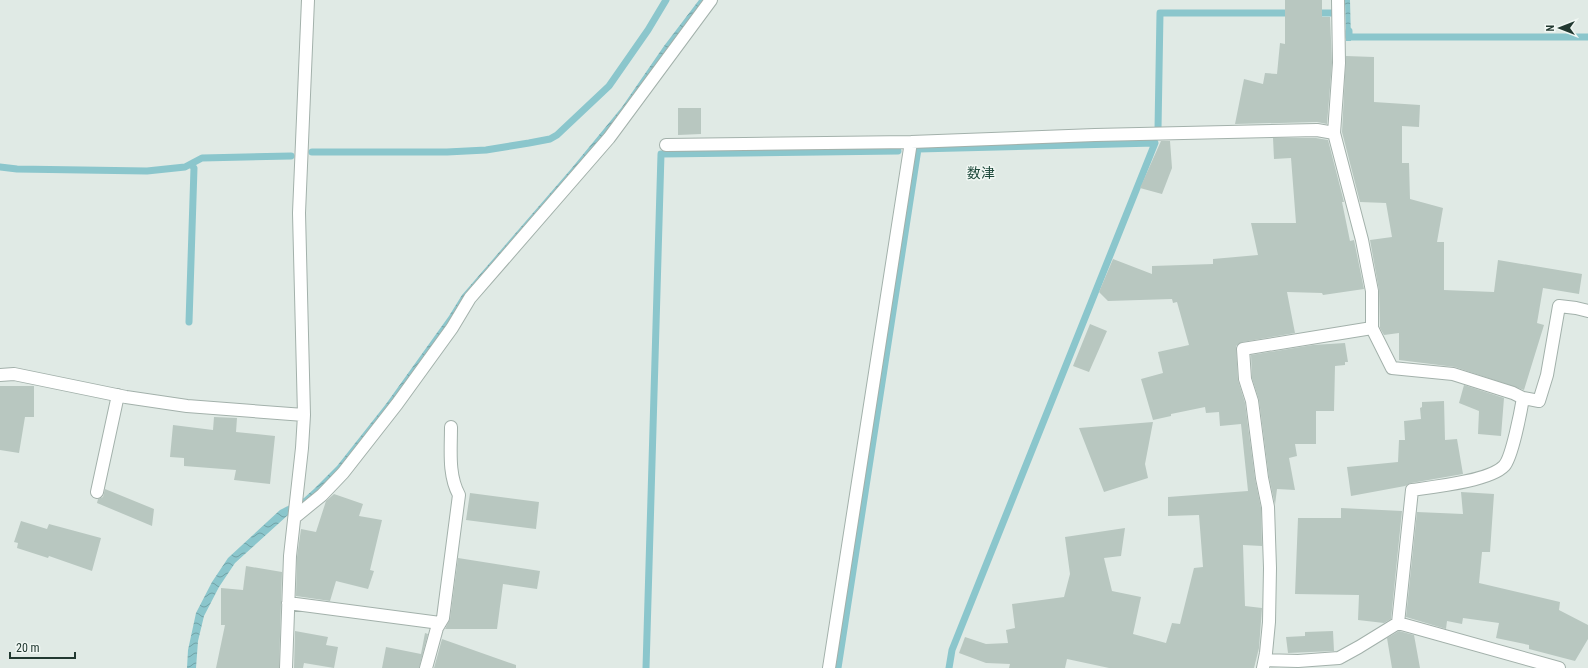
<svg xmlns="http://www.w3.org/2000/svg" width="1588" height="668" font-family="'Roboto Condensed','Noto Sans JP',sans-serif">
  <style>
    .water { fill: url(#water-waves) }
    .lines { fill: none; stroke-linecap: round; stroke-linejoin: round }
    .stream { stroke: #8bc6cc; stroke-width: 7 }
    .building { fill: #b8c7c0 }
    .minor-casing { stroke: #a3b1ab; stroke-width: 14 }
    .minor { stroke: #fff; stroke-width: 12 }
    .labels { text-anchor: middle; dominant-baseline: central; stroke-width: 3; stroke-linejoin: round; paint-order: stroke }
    .quarter-label { font-size: 14px; fill: #1f4a3c; stroke: #f0f7f3 }
  </style>
  <defs>
    <pattern id="water-waves" width="16" height="10" patternUnits="userSpaceOnUse"><rect width="16" height="10" fill="#8bc6cc"/><path d="M0 5q4-4 8 0t8 0" fill="none" stroke="#71a2a6"/></pattern>
  </defs>
  <rect width="100%" height="100%" fill="#e0eae5"/>
  <path class="water" d="M699 0H706L616 124 447 329 343 466 318 493 291 516 288 515 235 563 219 587 204 616 198 641 196 668H187L188 650 196 613 212 582 228 558 280 510 304 498 314 489 337 466 386 404 449 316 462 295 571 169 622 107 664 46Z
    M1345 0H1350L1351 41H1346Z"/>
  <g class="lines">
    <path class="stream" d="M1313 13H1331
      M1349 31V37H1588
      M1158 129 1160 13H1294
      M312 152H447L486 150 529 143 550 139 557 135 609 86 648 30 666 0
      M0 167 17 169 147 171 185 167 202 158 291 156
      M189 322 194 168 191 164
      M646 668 661 154 898 151
      M838 668 918 149 1155 143 952 650 949 668"/>
  </g>
  <path class="building" d="M1285 0H1322V17H1330L1332 63 1327 124 1317 122 1235 124 1244 79 1263 84 1265 73 1277 74 1280 43 1285 44Z
    M1346 56 1374 57V102L1420 105 1419 127 1402 126V163H1409L1410 199 1443 208 1437 242H1444V290L1494 292 1498 260 1582 274 1579 294 1543 288 1537 323 1544 325 1524 390 1455 367 1399 360V333L1384 335 1380 328 1379 290 1370 240 1392 237 1386 203 1360 202 1342 132Z
    M678 108H701V134L678 135Z
    M1273 138H1316L1328 140 1344 202H1342L1350 241 1354 240 1364 289 1323 295 1322 293 1287 292 1295 333 1242 342 1236 346 1238 380 1245 403 1255 479 1261 508 1262 546 1243 545 1245 606 1262 608 1259 648 1254 668H1109L1067 659 1065 668H1009L1010 664 986 663 959 653 965 637 986 644 1008 643 1006 630 1015 628 1012 604 1064 597 1070 574 1065 537 1125 528 1121 556 1104 558 1112 591 1141 597 1133 634 1166 643 1172 623 1180 624 1194 568 1203 567 1199 515 1168 516V497L1248 491 1241 424 1220 426 1219 412 1206 413 1205 407 1171 414V416L1153 420 1141 379 1163 373 1158 352 1189 345 1177 302 1173 303 1172 299 1108 301 1099 292 1113 259 1152 274V266L1213 264V259L1258 255 1251 223H1296L1291 158 1274 159Z
    M1161 141H1170L1172 168 1162 194 1140 188Z
    M1090 324 1107 331 1089 372 1073 366Z
    M1345 343 1348 362H1345V365L1335 366 1334 411H1316V444H1295L1297 456 1289 458 1295 490 1277 489 1275 505 1269 477 1259 400 1252 378 1251 355 1313 345Z
    M1464 385 1504 398 1501 436 1478 434 1479 411 1459 403Z
    M0 386H34V417H25L19 453 0 450Z
    M1444 401 1445 440 1457 439 1463 474 1411 483 1405 486 1351 496 1347 467 1398 462 1399 440H1405L1404 421 1421 419 1420 408 1422 407V402Z
    M214 417 237 418 236 432 275 436 270 484 234 480 236 470 184 466V458L170 457 173 425 213 430Z
    M1153 422 1145 464 1148 478 1104 492 1079 428Z
    M105 489 154 509 152 526 97 503 98 499 103 497Z
    M1461 492 1494 494 1490 552H1482L1479 583 1560 602 1559 610 1588 625V639L1575 661 1529 649V645L1496 638 1499 623 1463 618 1462 624 1447 621 1446 629 1406 617 1417 512 1463 514Z
    M470 493 539 502 536 529 466 520Z
    M334 494 363 504 359 516 382 520 370 570 374 571 368 589 336 581 330 601 296 596 297 557 301 529 316 532 326 501Z
    M1341 508 1402 511 1391 619 1384 623 1358 620 1359 595 1295 594 1298 518H1341Z
    M21 521 47 529 49 524 101 538 92 571 49 556 48 558 17 548 18 543 14 542Z
    M458 558 540 571 537 589 503 584 497 629H445L450 619Z
    M246 566 282 572 279 668H216L225 625H221V588L243 590Z
    M295 631 328 637 326 645 338 647 334 668 304 663 303 668H294Z
    M1333 631 1334 651 1288 653 1286 637 1305 636V632Z
    M1399 631 1414 635 1420 668H1392L1387 638Z
    M425 633 428 634 419 668H382L386 647 421 654Z
    M442 639 516 665V668H434Z"/>
  <g class="lines">
    <defs>
      <path id="minor" d="M1338 0 1339 63 1334 133 1362 240 1372 291V328L1392 368 1453 374 1513 393 1523 398C1521 410 1512 458 1504 466 1490 481 1433 487 1412 490L1398 623
        M666 145 911 142 1095 135 1317 130 1334 133
        M0 375 14 374 126 397 187 406 304 415
        M1523 398 1539 401 1547 375 1559 306 1576 308 1588 311
        M97 492 118 395
        M295 517 322 495 343 473 397 404 452 328 470 298 609 138 711 0
        M288 603 440 623
        M1265 660 1298 661 1339 658 1359 647 1398 623 1559 668
        M286 668 290 556 302 448 304 415 299 213 308 0
        M426 668 437 628 443 618 459 495C448 475 451 450 451 427
        M829 668 911 142
        M1263 668 1266 653 1269 622 1270 568 1268 507 1262 478 1252 401 1245 379 1243 349 1372 328"/>
    </defs>
    <use href="#minor" class="minor-casing"/>
    <use href="#minor" class="minor"/>
  </g>
  <g class="labels">
    <g class="quarter-label">
      <text x="981" y="173">数津</text>
    </g>
  </g>
  <g transform="translate(1560 28) rotate(270)" stroke="#f0f7f3" stroke-width="3" paint-order="stroke">
  <path d="M0-3L7 15L0 10L-7 15Z" fill="#223931"/>
  <text y="-6" font-size="11" font-weight="bold" text-anchor="middle" fill="#223931">N</text>
  </g>
  <path d="M10 652v6h65v-6" fill="none" stroke="#223931" stroke-width="2"/>
  <text x="16" y="652" font-size="12" fill="#223931" stroke="#f0f7f3" stroke-width="3" paint-order="stroke">20 m</text>
</svg>
